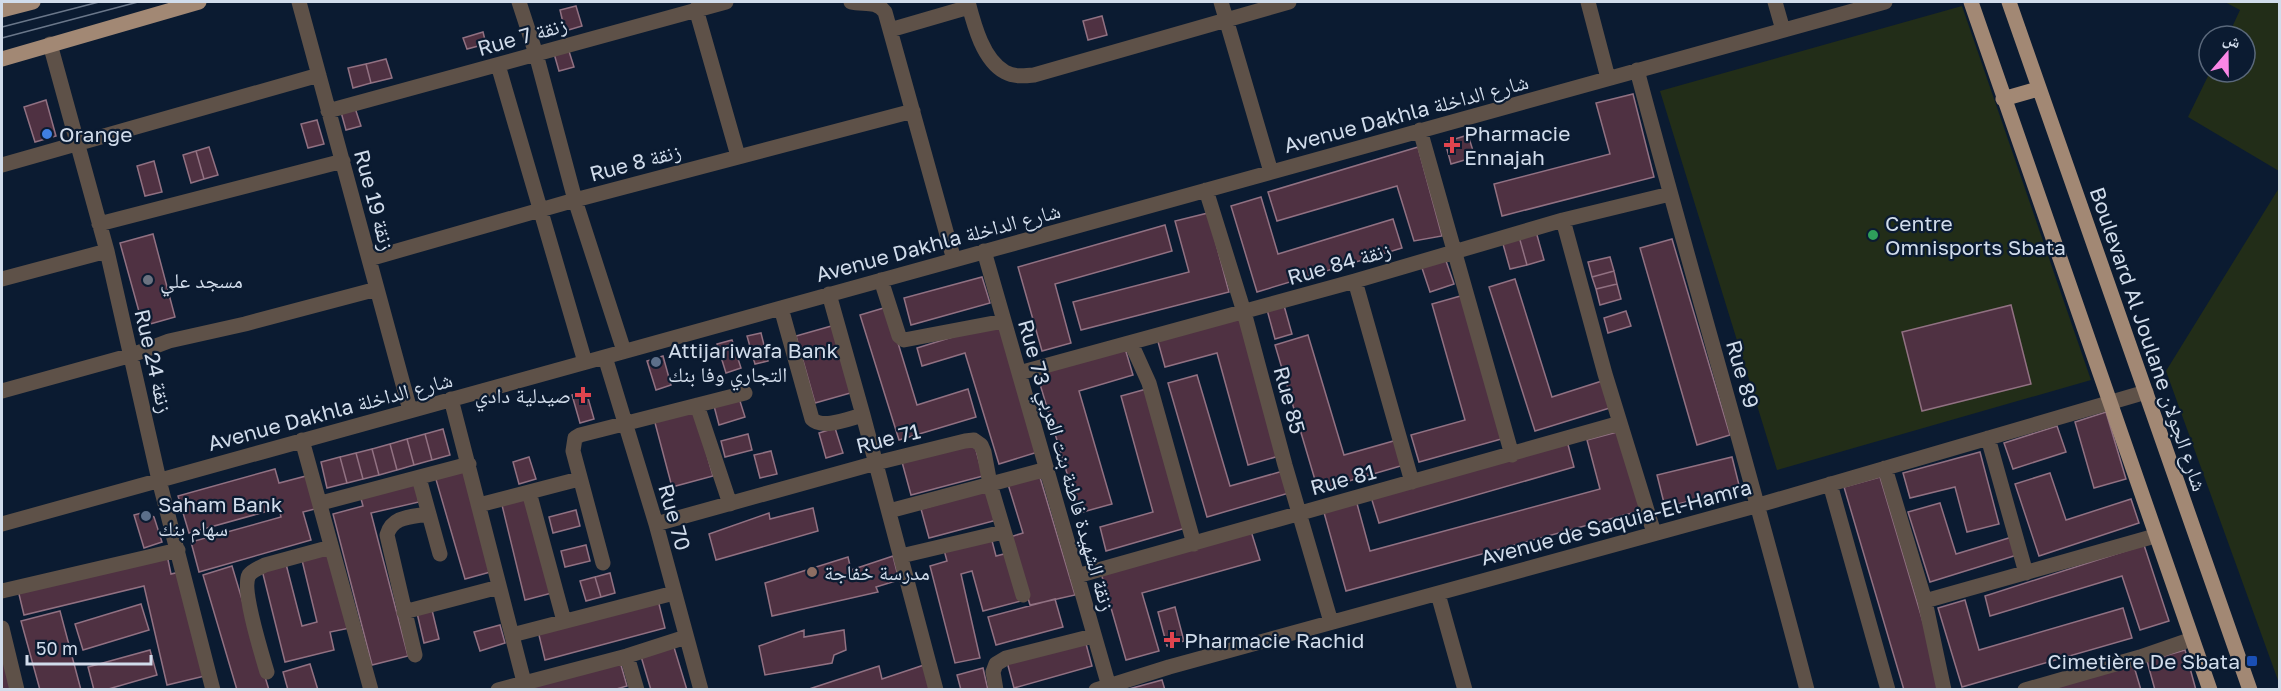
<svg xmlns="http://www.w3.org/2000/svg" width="2281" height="691" font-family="'Golos Text','Noto Naskh Arabic',sans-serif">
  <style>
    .green { fill: #222d18 }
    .building { fill: #4f3142; stroke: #917182; stroke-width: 1.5 }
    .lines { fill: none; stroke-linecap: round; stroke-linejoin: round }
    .minor { stroke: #5e5148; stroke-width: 15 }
    .major { stroke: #a28874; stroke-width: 15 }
    .tram { stroke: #6a778a; stroke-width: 1.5 }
    .shop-dot { fill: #3f7fe0; stroke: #0b1b31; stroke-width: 2 }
    .health-dot { fill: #e0444e; stroke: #0b1b31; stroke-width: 2 }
    .leisure-dot { fill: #2e9e5b; stroke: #0b1b31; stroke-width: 2 }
    .worship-dot { fill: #6b7280; stroke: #0b1b31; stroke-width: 2 }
    .service-dot { fill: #5c6f8a; stroke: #0b1b31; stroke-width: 2 }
    .education-dot { fill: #8d6e63; stroke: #0b1b31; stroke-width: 2 }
    .transit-dot { fill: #1a4fb4; stroke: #0b1b31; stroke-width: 2 }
    .labels { text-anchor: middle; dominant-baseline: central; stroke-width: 4.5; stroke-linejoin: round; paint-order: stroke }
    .street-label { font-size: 21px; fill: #d1dceb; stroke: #0b1b31 }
    .poi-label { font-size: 21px; fill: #d1dceb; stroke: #0b1b31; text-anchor: start }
  </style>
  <rect width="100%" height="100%" fill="#0b1b31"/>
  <path class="green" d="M2225 2H2279V171L2188 117 2210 72H2245V36H2228L2240 10Z
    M1962 6 2091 380 1777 470 1660 91Z
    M2279 188H2280L2279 683 2166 371Z"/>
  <path class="building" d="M576 6 582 26 565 31 560 10Z
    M1102 16 1107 35 1088 40 1083 21Z
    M483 32 486 44 467 49 463 38Z
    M567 45 574 67 559 71 553 50Z
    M386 59 392 78 371 83 366 64Z
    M366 64 371 83 353 88 348 68Z
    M1633 94 1654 177 1502 216 1494 184 1610 154 1596 103Z
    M46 100 56 136 35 142 24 107Z
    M355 108 361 126 346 130 341 112Z
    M317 120 324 144 308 148 301 124Z
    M1468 135 1475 157 1451 164 1445 142Z
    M209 147 218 175 204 179 196 151Z
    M1418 147 1442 236 1414 241 1397 186 1277 221 1268 192Z
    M196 151 204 179 191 183 183 155Z
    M154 161 162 192 145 196 137 166Z
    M1261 197 1278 254 1393 219 1402 248 1257 292 1231 206Z
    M1208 213 1229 292 1081 330 1073 302 1189 272 1175 221Z
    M1165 225 1172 251 1055 284 1071 343 1042 351 1018 267Z
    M1535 228 1544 260 1527 265 1518 233Z
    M1518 233 1527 265 1510 269 1501 237Z
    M153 234 175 317 143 326 120 243Z
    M1672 239 1730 435 1697 445 1640 248Z
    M1610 257 1614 271 1592 277 1588 262Z
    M1445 258 1454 284 1430 292 1421 265Z
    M1614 271 1617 284 1596 289 1592 277Z
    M982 277 990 303 911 325 904 298Z
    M1515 279 1552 397 1605 380 1613 407 1535 431 1489 287Z
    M1617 284 1621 299 1600 305 1596 289Z
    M1464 295 1505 438 1419 462 1411 435 1465 420 1432 304Z
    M1283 302 1292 334 1275 339 1266 306Z
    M2011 305 2031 384 1922 411 1902 332Z
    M887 307 917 405 968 389 976 417 899 440 860 315Z
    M1626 311 1631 326 1608 333 1604 318Z
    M1240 315 1279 456 1248 465 1217 353 1165 367 1157 338Z
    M1001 322 1041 451 999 464 965 353 922 366 917 348Z
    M835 325 854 392 815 403 796 336Z
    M761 333 768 361 755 364 747 336Z
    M1308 335 1344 455 1397 440 1404 465 1318 490 1275 345Z
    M732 340 741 368 726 373 717 344Z
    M1124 345 1133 375 1079 391 1112 504 1079 513 1036 371Z
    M663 356 671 385 656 390 647 361Z
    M1197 375 1230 486 1283 471 1289 493 1207 517 1168 383Z
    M1150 388 1189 527 1106 551 1100 527 1153 512 1121 396Z
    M586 391 594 419 580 423 572 395Z
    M739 398 745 417 719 425 714 406Z
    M694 408 713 476 672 487 654 419Z
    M2106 412 2126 479 2094 488 2075 422Z
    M2057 426 2066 452 2013 469 2004 443Z
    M835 428 843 453 826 458 819 433Z
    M443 429 450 455 432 460 425 434Z
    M1621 431 1643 510 1346 591 1323 509 1356 500 1370 551 1600 489 1587 440Z
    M425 434 432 460 414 465 407 439Z
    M748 434 752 450 725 457 721 441Z
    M407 439 414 465 397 470 390 444Z
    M1567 441 1574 467 1379 523 1371 497Z
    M974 442 983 476 911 495 902 462Z
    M390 444 397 470 379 475 372 449Z
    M372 449 379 475 363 479 356 453Z
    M771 451 777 474 760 478 754 455Z
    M1980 452 1999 524 1967 532 1955 487 1910 498 1903 473Z
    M356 453 363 479 347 483 340 457Z
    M340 457 347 483 327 488 321 462Z
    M529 457 536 479 519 484 513 462Z
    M1732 457 1740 489 1665 507 1657 475Z
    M464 468 494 571 465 579 435 476Z
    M275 469 279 483 306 476 315 509 303 512 311 540 199 572 191 542 281 517 279 508 189 533 178 496Z
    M2050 473 2066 520 2131 499 2139 523 2039 556 2015 484Z
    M1039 474 1075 595 1030 605 1010 537 1023 533 1007 481Z
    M1880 477 1943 689 1904 690 1844 487Z
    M415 481 419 502 371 513 408 656 372 665 333 514 363 506 360 495Z
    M989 490 997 520 929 538 921 509Z
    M528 494 552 593 525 600 501 501Z
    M1940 503 1956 554 2012 537 2017 555 1930 582 1908 512Z
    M813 508 818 531 716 560 709 534 769 513 770 519Z
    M576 510 580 526 553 533 549 517Z
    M145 512 154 517 162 542 144 548 134 515Z
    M1251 531 1260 560 1142 593 1159 651 1126 660 1101 573Z
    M991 537 996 556 1008 553 1021 601 983 611 972 571 961 574 980 658 955 663 930 566 947 561 944 550Z
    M586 545 590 561 565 567 561 551Z
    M2144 545 2169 621 2140 630 2122 576 1990 616 1985 596Z
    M331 549 350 628 330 632 334 650 285 662 262 570 286 564 302 626 317 622 301 556Z
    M167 555 171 574 184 571 209 675 167 685 144 586 24 615 18 590Z
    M893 556 899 580 876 587 878 592 772 616 765 583 848 557 851 570Z
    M232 566 269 690H237L203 575Z
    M610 573 615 593 601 597 595 577Z
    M595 577 601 597 586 601 580 581Z
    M1055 599 1063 627 996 645 988 617Z
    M658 600 665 628 545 660 538 631Z
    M1965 600 1979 650 2123 608 2132 638 1962 687 1938 608Z
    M141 604 149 630 83 650 75 624Z
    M1175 607 1184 641 1167 646 1158 612Z
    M432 610 439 639 424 643 417 613Z
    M60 611 81 690H40L21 621Z
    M500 625 505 643 480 651 474 632Z
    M804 630V637L844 630 846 650 834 655 832 663 765 675 759 646Z
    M1085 640 1092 666 1014 688 1007 662Z
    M673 644 687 690H651L640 653Z
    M2 648 13 690H2Z
    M150 650 157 675 105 690H94L88 667Z
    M2185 650 2196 690H2155L2147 661Z
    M619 658 627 686 613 690H517Z
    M2133 663 2141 690H2040Z
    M310 664 318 690H288L283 672Z
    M924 665 931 688 926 690H806L879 666 882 679Z
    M983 668 988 690H961L957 675Z
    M1162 680 1165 690H1125Z"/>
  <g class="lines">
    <path class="minor" d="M299 2 410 410
      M519 2 536 54 575 200 624 351
      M851 2C864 5 876 0 885 12L954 260
      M968 2C974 25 983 60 1005 72 1014 77 1024 76 1034 75L1289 2
      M1221 2 1271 172
      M1588 2 1608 78
      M1775 2 1783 30
      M696 9 738 156
      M890 30 969 7
      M50 44 107 251 159 480 213 690
      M498 65 585 362
      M1637 70C1692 277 1753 482 1807 690
      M328 111 726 2
      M1420 130 1512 455
      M2 165 319 75
      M1206 190 1244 312 1285 465 1331 622
      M1563 220 1605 374 1654 533
      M99 224 343 161
      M984 251 1110 690
      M369 259 575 200 913 111
      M2 279 107 251
      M881 280 899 336 904 340 1004 321
      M1355 281 1412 482
      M829 294 863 415 936 690
      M781 308 812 419C823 430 850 418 863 415
      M1131 343 1149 383 1194 544
      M605 357 656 524 701 690
      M1019 373 1355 281 1563 220 1670 194
      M2 391 132 355 169 341 245 324 377 289
      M451 399 524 682
      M697 405 730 504
      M1988 438 2026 573
      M302 440 371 690
      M1885 468 1925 601 1944 690
      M419 478 440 554
      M1830 484 1888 690
      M529 492 564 621
      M321 503 469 464
      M479 505 579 479
      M889 511 1047 469
      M2 524 1885 2
      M656 524 876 463 965 441 974 440 981 445 984 452 990 484 1023 595
      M901 556 1003 532
      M603 563 573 451 575 438 580 435 745 393
      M1077 576 1620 423
      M2 591 178 550
      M1438 594 1465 690
      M1925 601 2155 536
      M404 612 499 587
      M2 628 17 690
      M512 635 674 593
      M415 655 387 535C392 516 411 517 428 514
      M627 656 637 690
      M267 672C262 655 241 588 249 575 253 570 259 568 265 565L331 547
      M498 690 627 656 686 637
      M996 690 993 672 996 664 1006 658 1093 636
      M1096 690 1169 667 1759 505 2146 392
      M2025 690 2140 657 2192 639"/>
    <path class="major" d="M1971 2 2210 690
      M2009 2 2250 690
      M2 10 33 2
      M2 59 199 2
      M2003 99 2038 89"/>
    <path class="tram" d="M2 27 99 2
      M2 38 138 2"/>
  </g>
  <circle class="shop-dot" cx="47" cy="134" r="6"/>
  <g class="health-dot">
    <path d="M1449 136h6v6h6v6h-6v6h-6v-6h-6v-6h6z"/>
    <path d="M580 386h6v6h6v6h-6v6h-6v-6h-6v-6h6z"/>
    <path d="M1169 631h6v6h6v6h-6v6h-6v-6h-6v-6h6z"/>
  </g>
  <circle class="leisure-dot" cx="1873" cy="235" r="6"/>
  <circle class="worship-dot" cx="148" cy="280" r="6"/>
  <g class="service-dot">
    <circle cx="656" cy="362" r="6"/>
    <circle cx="146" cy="516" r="6"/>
  </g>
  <circle class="education-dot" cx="812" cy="572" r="6"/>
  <rect class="transit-dot" x="2246" y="655" width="12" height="12" rx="3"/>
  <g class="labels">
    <g class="street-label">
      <text transform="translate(522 36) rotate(-16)">Rue 7 زنقة</text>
      <text transform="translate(1406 113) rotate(-15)">Avenue Dakhla شارع الداخلة</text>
      <text transform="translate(635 162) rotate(-15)">Rue 8 زنقة</text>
      <text transform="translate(375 200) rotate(75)">Rue 19 زنقة</text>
      <text transform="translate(938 242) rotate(-15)">Avenue Dakhla شارع الداخلة</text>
      <text transform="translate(1339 263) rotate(-16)">Rue 84 زنقة</text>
      <text transform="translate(2149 339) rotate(71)">Boulevard Al Joulane شارع الجولان</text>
      <text transform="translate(154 361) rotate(77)">Rue 24 زنقة</text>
      <text transform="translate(1743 374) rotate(74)">Rue 89</text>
      <text transform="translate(1290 400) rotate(75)">Rue 85</text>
      <text transform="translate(330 411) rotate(-15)">Avenue Dakhla شارع الداخلة</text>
      <text transform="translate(888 438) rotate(-14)">Rue 71</text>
      <text transform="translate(1067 465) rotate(74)">Rue 73 زنقة الشهيدة فاطنة بنت العربي</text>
      <text transform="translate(1343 479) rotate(-15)">Rue 81</text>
      <text transform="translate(675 517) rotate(74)">Rue 70</text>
      <text transform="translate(1616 522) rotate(-15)">Avenue de Saquia-El-Hamra</text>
    </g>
    <g class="poi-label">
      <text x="1464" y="133">Pharmacie<tspan x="1464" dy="24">Ennajah</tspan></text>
      <text x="59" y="134">Orange</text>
      <text x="1885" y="223">Centre<tspan x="1885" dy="24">Omnisports Sbata</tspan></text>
      <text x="160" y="280">مسجد علي</text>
      <text x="668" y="350">Attijariwafa Bank<tspan x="668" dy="24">التجاري وفا بنك</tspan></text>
      <text x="571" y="395" text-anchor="end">صيدلية دادي</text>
      <text x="158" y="504">Saham Bank<tspan x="158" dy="24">سهام بنك</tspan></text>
      <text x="824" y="572">مدرسة خفاجة</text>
      <text x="1184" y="640">Pharmacie Rachid</text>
      <text x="2240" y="661" text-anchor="end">Cimetière De Sbata</text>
    </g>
  </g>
  <rect width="2281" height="691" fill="none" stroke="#d1dceb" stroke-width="6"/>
  <g transform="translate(2227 54) rotate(20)"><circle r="28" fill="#0b1b31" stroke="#5a687b" stroke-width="1.5"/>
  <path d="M0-4.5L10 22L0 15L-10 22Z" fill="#fa87e6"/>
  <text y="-9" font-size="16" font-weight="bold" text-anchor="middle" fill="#d1dceb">ش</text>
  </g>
  <path d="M27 655v9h124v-9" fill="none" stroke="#d1dceb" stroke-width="3"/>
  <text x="36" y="655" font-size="18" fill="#d1dceb" stroke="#0b1b31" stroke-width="4.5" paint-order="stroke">50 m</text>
</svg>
